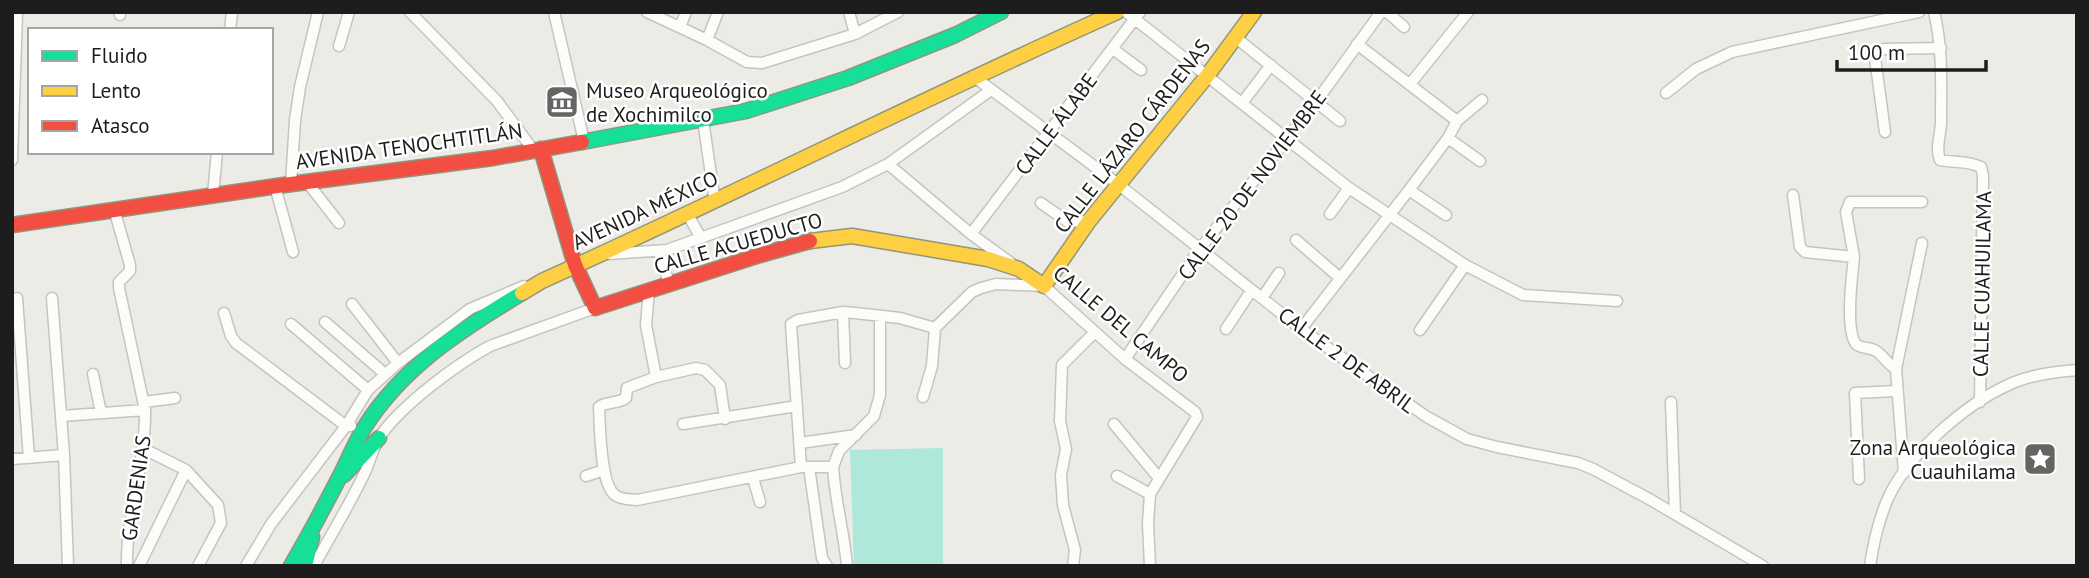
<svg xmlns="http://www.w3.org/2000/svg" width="2089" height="578" font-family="'PT Sans',sans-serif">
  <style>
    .pitch { fill: #ade8db }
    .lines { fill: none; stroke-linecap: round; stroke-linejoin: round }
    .street-casing { stroke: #c4c4c1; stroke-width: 13 }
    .fast-casing { stroke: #8f967c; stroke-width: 17 }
    .slow-casing { stroke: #8f967c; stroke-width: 17 }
    .jam-casing { stroke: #8f967c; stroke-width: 17 }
    .street { stroke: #fcfcfb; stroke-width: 10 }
    .fast { stroke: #16e098; stroke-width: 14 }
    .slow { stroke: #ffcf43; stroke-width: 14 }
    .jam { stroke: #f24e42; stroke-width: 14 }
    .labels { text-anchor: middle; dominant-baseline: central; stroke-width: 5; stroke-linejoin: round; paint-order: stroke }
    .poi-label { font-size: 21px; fill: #1d1d1d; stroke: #fff; text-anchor: start }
    .street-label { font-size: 21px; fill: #1d1d1d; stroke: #fff }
  </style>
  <rect width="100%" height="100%" fill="#ecebe5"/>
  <path class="pitch" d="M943 448V566H854L850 450Z"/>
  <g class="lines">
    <defs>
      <path id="street" d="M119 12 120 15
        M410 12 497 101 534 151
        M554 12 584 141
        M647 12 707 40 747 62 762 63 855 34 898 12
        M849 12 855 34
        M1126 12 1349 188 1465 265 1523 295 1617 301
        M1387 12 1404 27
        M1934 12C1943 48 1941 85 1941 122 1941 134 1935 148 1940 160 1954 163 1967 160 1981 167L1983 176 1980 402
        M680 27 686 12
        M230 30 232 12
        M1235 37 1340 121
        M707 40 718 12
        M1357 44 1457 121
        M339 46 349 12
        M1113 49 1141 70
        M973 76 1118 184 1301 329 1427 417 1467 439 1497 447 1578 463 1593 469 1651 500 1763 566
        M1410 84 1468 12
        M1666 93 1696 69 1732 52 1919 12
        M1242 103 1271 65
        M703 120 715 202
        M1885 132 1875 58 1879 51 1884 49 1941 48
        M1448 138 1480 161
        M12 160 17 12
        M888 164 971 234 1011 263
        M307 182 339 223
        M291 184 295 120 300 87 318 12
        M275 186 293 252
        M1409 190 1446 215
        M213 195 217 152
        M1793 195 1800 247 1805 252 1854 257C1852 275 1845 330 1856 344 1861 349 1870 347 1876 351 1884 356 1886 363 1896 369
        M1041 203 1068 222 1089 221
        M114 209 130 265V271L119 282V288L145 410C146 463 126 513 127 566
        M1330 214 1349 188
        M688 215 701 238
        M971 234 1140 12
        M1296 240 1340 278
        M659 252 669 283
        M608 254 667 250 842 187 888 164 991 90
        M1854 257 1846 212 1850 202H1922
        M649 290 646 325 656 377
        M17 298 29 458
        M52 298 64 455 68 566
        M1262 298 1279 273
        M352 304 398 363
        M843 312 845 363
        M224 313 231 336 236 343 346 426H351
        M325 322 385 374
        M291 324 368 390
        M1226 329 1251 291
        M1301 329 1409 190 1448 138 1457 121 1482 100
        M1420 330 1465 265
        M1125 359 1199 250 1316 102 1381 12
        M93 374 101 413
        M923 397 932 366 935 328
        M144 402 175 398
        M1671 402 1675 514
        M61 416 145 410
        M725 419 720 385 705 370 696 368 656 377 627 388 626 398C618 404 607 401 599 407 600 426 600 484 615 495 621 500 630 499 637 500L801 467H833C835 500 844 532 847 566
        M683 424 797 406
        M1114 424 1158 477
        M800 443 856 435
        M142 448 186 470 218 505 221 523 198 566
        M12 459 64 455
        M801 467 791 324 798 320 843 312 855 313 900 318 935 328 972 292 981 288 996 284 1044 286 1125 359 1195 412 1197 417 1150 494 1148 523 1150 566
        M809 467 822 558 827 566
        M833 467 839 451 874 416 880 395V316
        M1904 473 1896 369 1922 243
        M586 476 604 470
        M1117 476 1150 494
        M753 478 760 502
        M1859 479 1855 393 1896 391
        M139 566 186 470
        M246 566 271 524 346 426 368 390 398 363 470 309 524 286
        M314 566C331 534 351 503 366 470 371 458 374 445 381 435 403 404 457 364 490 346L595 308
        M1073 566 1075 550 1063 505 1061 475 1066 449 1060 421 1062 365 1094 333
        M1870 566C1873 545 1878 523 1886 503 1905 456 1963 406 2008 385 2029 375 2054 372 2077 370"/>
      <path id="fast" d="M582 142 746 111 848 78 955 35 1001 12
        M344 475 379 438
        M291 566C308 537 324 507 340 476 348 460 355 443 364 428 402 367 462 329 522 293
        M305 566 312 537"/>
      <path id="slow" d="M810 241 852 236 988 259 1019 269 1044 286 1089 221 1207 76 1254 12
        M522 293 542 281C735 194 924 98 1117 12"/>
      <path id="jam" d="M541 149 575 265 595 308 760 255 810 241
        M12 225 291 184 493 158 582 142"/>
    </defs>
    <use href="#street" class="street-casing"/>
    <use href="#fast" class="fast-casing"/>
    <use href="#slow" class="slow-casing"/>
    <use href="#jam" class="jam-casing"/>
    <use href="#street" class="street"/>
    <use href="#fast" class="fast"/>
    <use href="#slow" class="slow"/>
    <use href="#jam" class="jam"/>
  </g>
  <defs>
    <symbol id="museum-square" viewBox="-11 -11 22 22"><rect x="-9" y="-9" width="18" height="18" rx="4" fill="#656563" stroke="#fff"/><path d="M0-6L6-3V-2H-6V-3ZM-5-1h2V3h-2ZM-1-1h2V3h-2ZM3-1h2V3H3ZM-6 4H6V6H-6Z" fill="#fff"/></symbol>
    <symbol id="sight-square" viewBox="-11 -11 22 22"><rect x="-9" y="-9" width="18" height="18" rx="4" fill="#656563" stroke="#fff"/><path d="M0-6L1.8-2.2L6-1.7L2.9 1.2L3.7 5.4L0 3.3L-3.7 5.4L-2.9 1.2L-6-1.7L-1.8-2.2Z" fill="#fff"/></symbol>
  </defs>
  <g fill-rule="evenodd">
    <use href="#museum-square" x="543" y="83" width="38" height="38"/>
    <use href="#sight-square" x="2021" y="440" width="38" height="38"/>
  </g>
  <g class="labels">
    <g class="poi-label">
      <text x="586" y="90">Museo Arqueológico<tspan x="586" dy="24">de Xochimilco</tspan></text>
      <text x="2016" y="447" text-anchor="end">Zona Arqueológica<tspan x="2016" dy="24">Cuauhilama</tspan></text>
    </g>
    <g class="street-label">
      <text transform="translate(1056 124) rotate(-53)">CALLE ÁLABE</text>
      <text transform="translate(1132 136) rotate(-52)">CALLE LÁZARO CÁRDENAS</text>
      <text transform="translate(409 146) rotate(-8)">AVENIDA TENOCHTITLÁN</text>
      <text transform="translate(1252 185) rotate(-53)">CALLE 20 DE NOVIEMBRE</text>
      <text transform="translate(645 210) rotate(-25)">AVENIDA MÉXICO</text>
      <text transform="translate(738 243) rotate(-16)">CALLE ACUEDUCTO</text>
      <text transform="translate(1982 284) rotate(-89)">CALLE CUAHUILAMA</text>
      <text transform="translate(1121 324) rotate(40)">CALLE DEL CAMPO</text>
      <text transform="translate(1347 360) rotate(36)">CALLE 2 DE ABRIL</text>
      <text transform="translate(136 488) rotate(-82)">GARDENIAS</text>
    </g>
  </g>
  <rect width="2089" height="578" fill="none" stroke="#1d1d1d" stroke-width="28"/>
  <rect x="28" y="28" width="245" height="126" fill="#ffffff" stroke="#a5a5a5" stroke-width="2"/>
  <rect x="42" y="51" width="35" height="10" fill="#16e098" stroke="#a5a5a5" stroke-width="2"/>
  <text x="91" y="63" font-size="21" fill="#1d1d1d">Fluido</text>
  <rect x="42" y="86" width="35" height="10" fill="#ffcf43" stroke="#a5a5a5" stroke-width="2"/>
  <text x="91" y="98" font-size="21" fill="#1d1d1d">Lento</text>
  <rect x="42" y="121" width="35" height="10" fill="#f24e42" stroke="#a5a5a5" stroke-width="2"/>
  <text x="91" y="133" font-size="21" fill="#1d1d1d">Atasco</text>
  <path d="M1837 60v10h149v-10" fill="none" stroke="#1d1d1d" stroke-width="3.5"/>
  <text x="1848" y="60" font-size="21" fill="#1d1d1d" stroke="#ffffff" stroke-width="5" paint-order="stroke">100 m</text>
</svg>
